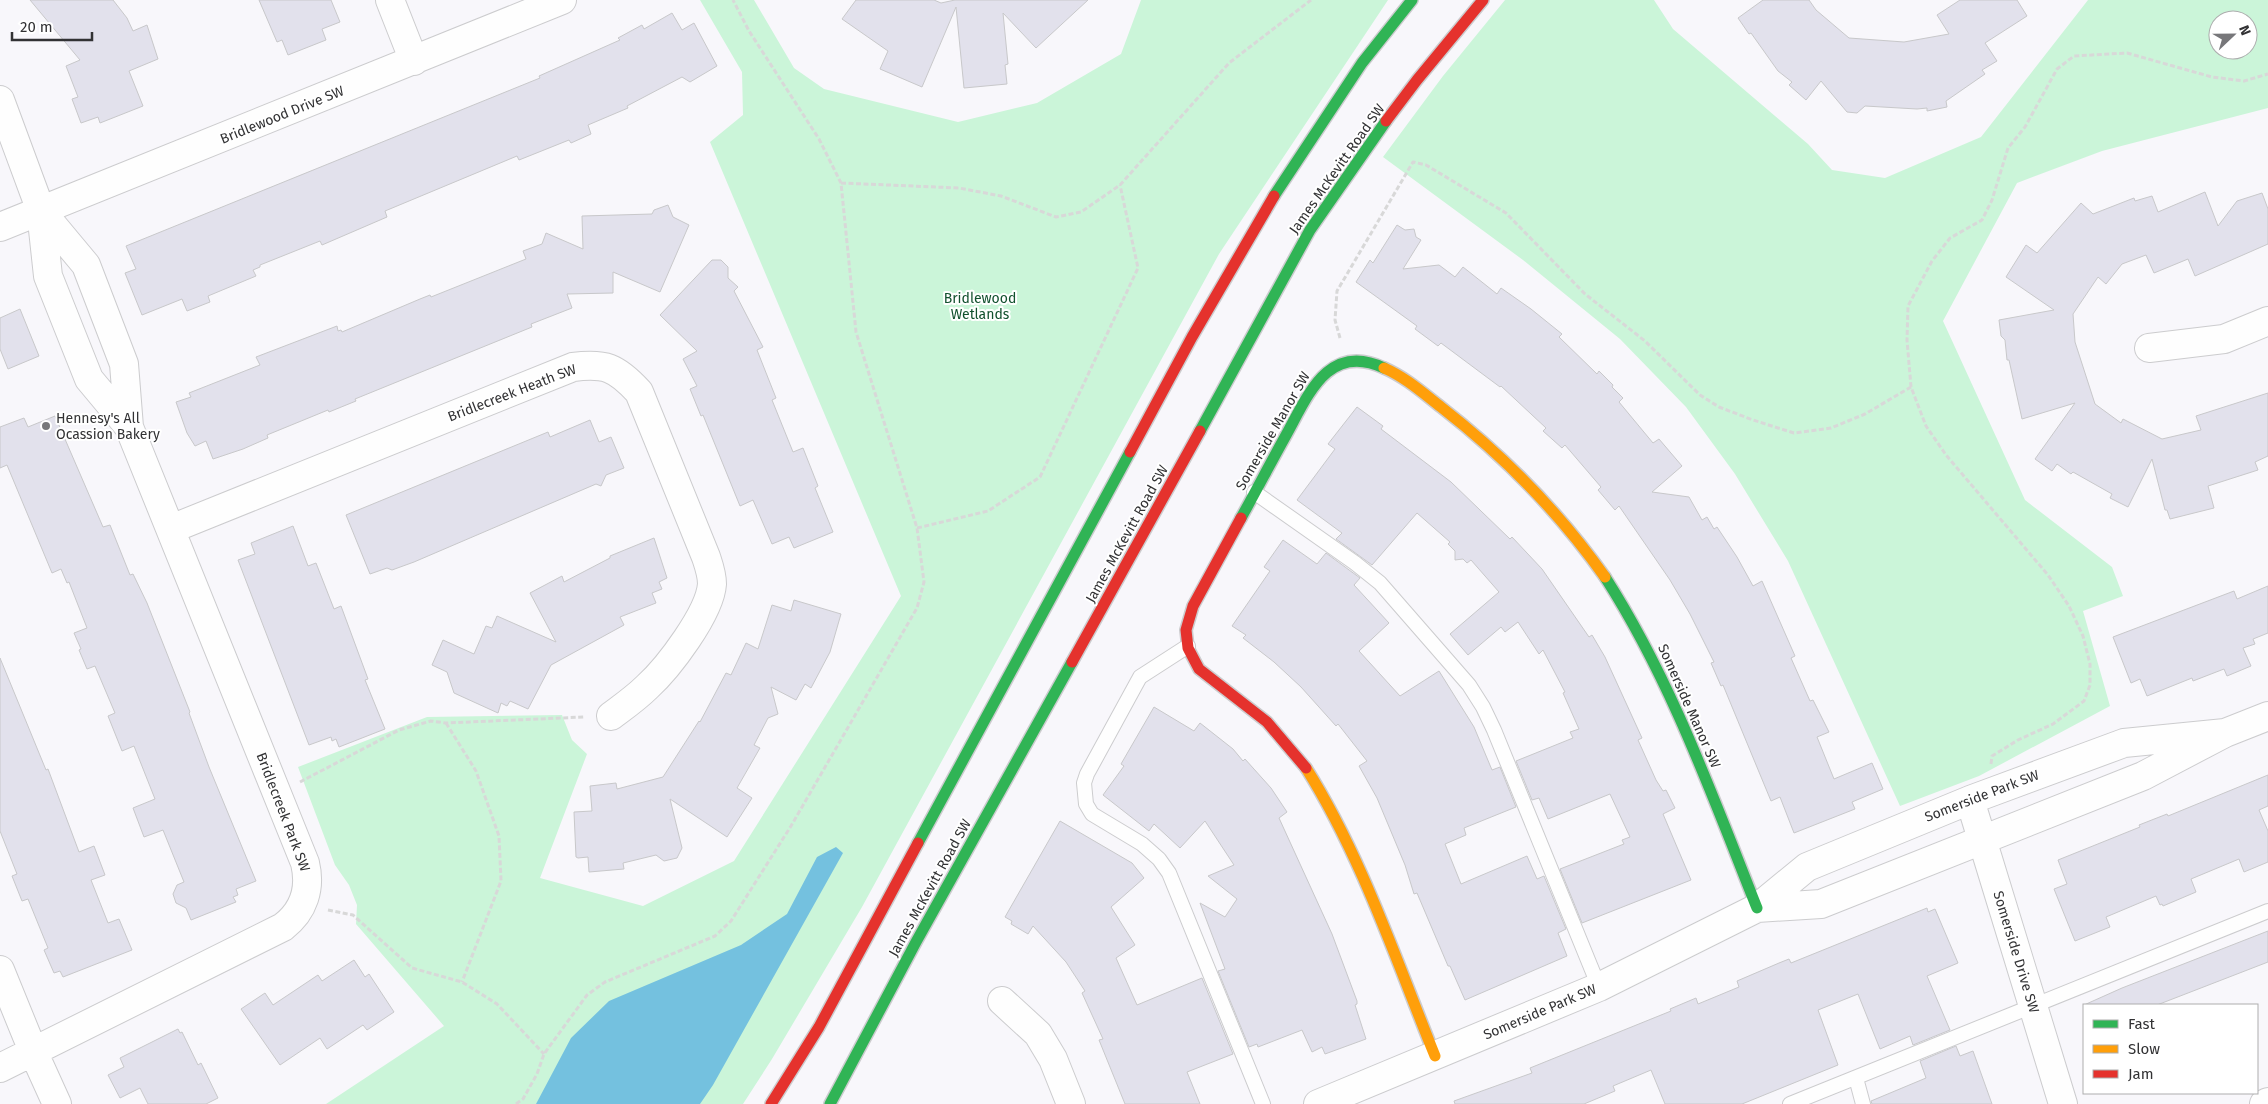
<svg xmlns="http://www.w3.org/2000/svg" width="2268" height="1104" font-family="'Fira Sans',sans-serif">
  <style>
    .green { fill: #cbf5d9; fill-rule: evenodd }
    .water { fill: #74c1df }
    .building { fill: #e2e1ec; stroke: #c8c8ca }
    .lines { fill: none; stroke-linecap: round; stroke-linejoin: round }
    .lane-casing { stroke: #ccccce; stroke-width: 16 }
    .street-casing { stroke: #ccccce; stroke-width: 30 }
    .fast-casing { stroke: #ccccce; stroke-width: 14 }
    .slow-casing { stroke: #ccccce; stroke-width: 14 }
    .jam-casing { stroke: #ccccce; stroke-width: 14 }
    .path { stroke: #d8d8d8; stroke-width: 3; stroke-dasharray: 5 2.5; stroke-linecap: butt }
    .lane { stroke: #fefefe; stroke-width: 14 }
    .street { stroke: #fefefe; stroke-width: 28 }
    .fast { stroke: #30b455; stroke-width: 11 }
    .slow { stroke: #ff9f0a; stroke-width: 11 }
    .jam { stroke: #e5322d; stroke-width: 11 }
    .poi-dot { fill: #77777a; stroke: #fff; stroke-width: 2 }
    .labels { text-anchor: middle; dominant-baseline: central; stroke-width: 4; stroke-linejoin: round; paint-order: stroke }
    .street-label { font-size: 14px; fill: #323234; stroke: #fff }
    .park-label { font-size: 14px; fill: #11502d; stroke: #fff }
    .poi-label { font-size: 14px; fill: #323234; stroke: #fff; text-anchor: start }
  </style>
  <rect width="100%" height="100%" fill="#f8f7fb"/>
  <path class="green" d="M700 0H754L794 68 824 89 958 122 1037 103 1121 54 1141 0H1388L1219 254 862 907 772 1059 743 1104H326L444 1026 356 924 357 905 349 885 335 865 298 767 427 717 562 715 572 740 587 754 540 878 643 906 734 861 901 596 710 142 743 115 742 72Z
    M1505 0H1654L1673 29 1808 144 1832 170 1885 178 1981 137 2088 0H2268V108L2102 151 2017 183 1943 321 2025 500 2112 567 2123 596 2083 611 2110 706 1979 776 1900 806 1788 561 1735 474 1686 407 1620 339 1523 260 1383 157 1443 76ZM2218 20H2248V50H2218Z"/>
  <path class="water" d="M836 847 843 853 713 1085 700 1104H536L571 1038 609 1001 741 945 787 914 817 857Z"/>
  <path class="building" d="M30 0H113L127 18 133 31 147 25 158 59 129 71 143 106 100 123 98 117 81 123 72 99 78 97 66 66 80 60Z
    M259 0H331L340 22 322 29 326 40 288 55 282 40 277 42Z
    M856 0H934L941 3 955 0H1088L1036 48 1003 13 1008 64 1005 65 1007 84 964 88 956 7 922 87 880 69 888 51 842 19Z
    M1763 0H1809L1816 10 1849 38 1904 42 1949 34 1937 15 1960 0H2017L2027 16 1985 43 1997 61 1982 70 1985 74 1946 101 1947 107 1927 111V108L1917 109 1865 106 1857 113 1847 112 1821 81 1806 100 1789 85 1792 82 1778 71 1751 33 1749 34 1738 18Z
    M672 13 682 30 694 23 717 66 690 82 682 77 627 106 628 108 588 125 591 134 571 143 569 140 519 160 517 156 385 211 387 217 322 245 320 241 260 265V267L253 270 256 276 208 296 210 302 187 311 182 299 142 315 125 273 136 269 126 246 540 78 539 76 620 40 618 38 642 25 644 29Z
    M2205 192 2218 226 2237 201 2262 193 2268 209V244L2195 276 2188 259 2154 273 2146 255 2122 264 2106 284 2098 277 2073 314 2075 342 2095 404 2121 423 2123 419 2162 439 2201 430 2196 416 2268 393V456L2255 462 2258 470 2208 486 2214 508 2170 519 2167 510H2165L2152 459 2128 507 2110 498 2112 494 2073 472 2071 474 2057 464 2052 471 2035 459 2075 403 2022 419 2009 360H2007L2005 340 2001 336 1999 320 2054 310 2006 277 2026 245 2037 253 2081 203 2093 214 2134 198 2135 201 2152 196 2158 212Z
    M668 205 673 217 689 225 660 292 613 272V293L567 294 572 308 531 324 532 327 355 399 356 401 329 412 328 410 267 435 268 438 243 449 213 459 206 441 195 446 187 433 176 402 191 397 189 393 260 365 256 357 337 326 338 331 341 330 342 332 420 299 430 295 431 297 526 259 523 251 542 244 546 233 583 249 582 216 652 214 654 210Z
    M1397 225 1405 230 1414 229 1416 237 1421 240 1403 269 1439 265 1455 277 1463 267 1497 294 1501 288 1531 309 1562 334 1559 337 1597 374 1599 371 1613 385 1612 387 1623 398 1619 402 1653 443 1659 439 1682 466 1652 492 1689 497 1702 520 1707 517 1714 529 1717 527 1737 557 1753 586 1762 581 1795 656 1791 658 1810 701 1813 700 1829 732 1817 737 1834 779 1872 763 1883 789 1852 802 1855 809 1794 833 1780 797 1771 801 1723 685 1721 686 1711 663 1714 662 1690 614 1670 580 1619 506 1615 510 1598 490 1601 487 1565 445 1562 448 1543 431 1546 428 1501 386 1500 387 1441 343 1438 346 1415 329 1417 326 1356 282 1370 260 1373 263Z
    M712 260H721L728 267V278L738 287 734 291 763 347 757 350 776 398 772 400 793 452 803 448 818 486 815 488 833 532 794 548 789 537 772 544 753 500 740 506 703 415 701 416 690 389 697 386 683 359 697 351 660 315Z
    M20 309 39 356 8 369 0 349V318Z
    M1357 407 1383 426 1381 429 1451 482 1510 539 1512 537 1542 569 1589 637 1592 635 1605 657 1642 738 1638 740 1656 780 1663 791 1666 790 1675 808 1663 814 1691 880 1582 923 1560 869 1624 844 1622 840 1630 837 1610 794 1548 819 1539 798 1532 800 1516 761 1573 738 1570 732 1579 729 1563 693 1565 692 1543 650 1539 654 1518 622 1505 632 1501 627 1468 655 1450 634 1499 592 1471 560 1467 563 1463 559 1455 560V551L1448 544 1450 542 1417 513 1372 565 1336 539 1342 533 1297 500 1335 449 1328 444Z
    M55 416 103 527 110 525 130 575 133 574 147 603 190 712 189 713 209 767 256 881 236 889 238 895 233 897 236 902 191 920 186 908 176 903 173 894 177 885 184 882 163 830 144 837 133 808 155 799 134 746 122 751 108 716 115 713 95 666 87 669 79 650 81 649 74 633 87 628 69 582 67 583 61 569 52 573 7 465 0 468V427L24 418 28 427Z
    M590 420 599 442 611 437 624 468 606 475 601 486 596 484 414 562 392 570 387 568 370 574 346 515 548 432 550 437Z
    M293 526 308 566 316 563 334 609 341 606 368 679 365 680 385 729 339 747 336 739 332 741 331 737 309 745 238 560 255 554 251 543Z
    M654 538 667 578 659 582 662 589 652 593 656 603 620 617 624 625 551 665 528 709 510 701 507 706 501 703 498 713 454 693 447 672 432 665 443 640 474 654 486 626 492 628 497 616 556 642 530 593 562 576 564 582 610 558V556Z
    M1283 540 1317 564 1326 553 1360 578 1354 585 1389 623 1359 651 1400 696 1439 671 1474 727 1492 770 1500 767 1516 807 1464 828 1466 835 1445 844 1461 884 1527 856 1537 879 1544 876 1566 929 1558 933 1567 956 1465 1000 1450 966H1448L1417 893 1414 894 1405 865 1377 798 1359 766 1367 761 1338 724 1336 726 1301 687 1274 662 1243 638 1246 635 1232 626 1270 571 1264 567Z
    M2268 586V633L2253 639 2255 644 2243 648 2251 666 2227 676 2224 669 2193 681 2192 678 2147 696 2140 679 2131 683 2113 637 2234 591 2237 599Z
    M794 600 841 614 830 652 811 688 805 684 796 700 771 687 778 714 768 718 754 745 760 748 737 788 752 798 727 837 670 799 682 848 677 858 664 861 656 855 623 863 624 869 589 872 588 857 578 858 576 857 574 812 592 811 590 786 616 783 617 789 663 777 699 721 700 722 726 673 731 675 746 643 758 649 772 605 791 611Z
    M0 658 46 770 48 769 79 852 94 846 105 875 91 880 108 923 119 919 132 950 63 977 60 971 54 973 44 950 48 948 28 899 22 901 12 876 17 874 0 831Z
    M1154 707 1194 731 1200 723 1233 749 1243 761 1245 759 1271 788 1287 812 1279 818 1332 934 1357 1001V1004L1355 1005 1366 1039 1325 1054 1322 1047 1312 1052 1302 1030 1258 1047 1257 1044 1249 1047 1218 971 1225 969 1200 903 1225 917 1237 899 1208 876 1234 865 1205 821 1180 848 1154 824 1149 831 1103 795 1124 766 1121 764Z
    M2268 775V806L2259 810 2268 831V862L2244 872 2239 859 2191 879 2196 892 2163 906 2162 904 2160 905 2156 896 2106 917 2110 927 2075 941 2054 889 2067 884 2058 860 2140 827 2139 825 2167 814 2168 816Z
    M1060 821 1132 863 1144 878 1111 907 1135 945 1116 958 1137 1005 1202 978 1233 1054 1187 1072 1200 1104H1125L1099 1040 1103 1039 1082 993 1085 991 1066 962 1033 926 1028 934 1011 924 1012 921 1005 917Z
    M1927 908 1928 912 1935 909 1958 963 1927 976 1950 1030 1913 1045 1910 1036 1880 1049 1858 994 1818 1010 1838 1065 1742 1104H1665L1651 1070 1613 1086 1615 1091 1584 1104H1455L1454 1101 1532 1073 1530 1068 1671 1011 1670 1009 1696 998 1698 1004 1739 987 1737 981 1779 963 1789 959 1791 963Z
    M2268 931V962L2157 1005H2084L2122 988Z
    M354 960 365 977 369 974 394 1012 367 1030 363 1025 327 1049 320 1038 280 1065 241 1009 265 993 273 1005 318 975 322 981Z
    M178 1029 180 1033 182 1032 198 1065 201 1063 218 1098 206 1104H148L140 1088 120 1098 108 1075 124 1067 120 1058Z
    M1956 1046 1960 1056 1973 1051 1992 1104H1872L1871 1101 1926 1078 1920 1061Z"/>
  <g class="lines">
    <defs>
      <path id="lane" d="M1254 492 1355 563 1380 583 1469 685 1483 707 1494 730 1599 987
        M1188 646 1140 677 1087 774 1084 783 1086 804 1092 814 1142 844 1159 859 1169 873 1263 1104
        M1856 1078 1863 1104
        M1790 1104 2268 911"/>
      <path id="street" d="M390 0 414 61
        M0 100 41 211 48 276 89 379 129 427
        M0 227 562 0
        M2149 348 2224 339 2268 321
        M171 529 573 367C605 363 616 367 639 392L706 557C709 566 712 574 712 584 710 613 668 668 647 687 636 698 623 707 611 716
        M1970 800 2063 1104
        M1757 908 1821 904 2143 776 2225 733 2268 716
        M0 970 33 1051 57 1104
        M1002 1001 1038 1034 1053 1059 1071 1104
        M0 1068 283 927C304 911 311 888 305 863L129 427 124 364 86 265 41 211
        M1318 1104 1599 987 1757 908 1807 867 1970 800 2124 743 2225 733
        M2264 1104 2268 1102"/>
      <path id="fast" d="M1274 196 1362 63 1412 0
        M1200 431 1310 230 1386 121
        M1241 518C1256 491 1270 464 1285 437 1307 398 1327 341 1384 368
        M1605 577C1671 680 1712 795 1757 908
        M918 843 1130 452
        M830 1104 916 942 1072 662"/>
      <path id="slow" d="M1384 368C1405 377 1423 393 1441 407 1504 456 1559 512 1605 577
        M1306 768C1361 855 1396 960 1435 1056"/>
      <path id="jam" d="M1386 121 1417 80 1483 0
        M1130 452 1192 337 1274 196
        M1241 518 1193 606 1186 630 1188 648 1199 669 1267 722 1306 768
        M1072 662 1200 431
        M771 1104 819 1027 918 843"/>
    </defs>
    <use href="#lane" class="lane-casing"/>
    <use href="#street" class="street-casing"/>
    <use href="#fast" class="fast-casing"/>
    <use href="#slow" class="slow-casing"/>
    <use href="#jam" class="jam-casing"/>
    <path class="path" d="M841 183 959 188 1001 196 1056 217 1081 212 1120 185 1229 63 1311 0
      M1340 338 1335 320 1337 291 1413 162 1426 165 1506 213 1585 294 1645 341 1700 395 1719 407 1753 420 1794 433 1831 428 1865 414 1911 387
      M917 528 988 511 1040 477 1138 268 1120 185
      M446 723 476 771 499 836 501 881 462 982
      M1991 764 1992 756 2018 740 2053 724 2084 701 2090 685V664L2083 636 2069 606 2048 575 1946 455 1926 426 1911 387 1907 340 1908 306 1932 261 1950 238 1982 220 1992 200 2008 148 2025 127 2057 69 2074 56 2127 53 2212 77 2244 81 2268 74
      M300 782 399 730 431 721 446 723 584 717
      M328 910 353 915 412 968 462 982 497 1004 544 1054
      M516 1104 523 1099 537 1074 544 1054 587 995 605 982 715 936 731 921 791 826 917 608 924 582 917 528 856 332 841 183 819 139 749 31 733 0"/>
    <use href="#lane" class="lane"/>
    <use href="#street" class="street"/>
    <use href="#fast" class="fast"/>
    <use href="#slow" class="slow"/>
    <use href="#jam" class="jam"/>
  </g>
  <circle class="poi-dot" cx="46" cy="426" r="5"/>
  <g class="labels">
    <g class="street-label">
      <text transform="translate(282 115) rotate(-22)">Bridlewood Drive SW</text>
      <text transform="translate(1337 169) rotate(-55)">James McKevitt Road SW</text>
      <text transform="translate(512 393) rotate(-21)">Bridlecreek Heath SW</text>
      <text transform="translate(1273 431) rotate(-60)">Somerside Manor SW</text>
      <text transform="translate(1127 534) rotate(-61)">James McKevitt Road SW</text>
      <text transform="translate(1689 706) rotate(66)">Somerside Manor SW</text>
      <text transform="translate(1982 796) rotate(-21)">Somerside Park SW</text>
      <text transform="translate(283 812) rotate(69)">Bridlecreek Park SW</text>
      <text transform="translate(930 888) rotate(-61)">James McKevitt Road SW</text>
      <text transform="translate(2016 952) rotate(73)">Somerside Drive SW</text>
      <text transform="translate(1540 1012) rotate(-23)">Somerside Park SW</text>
    </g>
    <g class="park-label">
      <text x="980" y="298">Bridlewood<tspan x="980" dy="16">Wetlands</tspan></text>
    </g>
    <g class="poi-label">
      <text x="56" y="418">Hennesy's All<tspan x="56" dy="16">Ocassion Bakery</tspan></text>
    </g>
  </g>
  <rect x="2083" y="1004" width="175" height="90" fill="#ffffff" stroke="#adadae"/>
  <rect x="2093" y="1020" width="25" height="8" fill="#30b455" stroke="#adadae"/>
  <text x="2128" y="1029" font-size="15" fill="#323234">Fast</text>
  <rect x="2093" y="1045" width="25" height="8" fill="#ff9f0a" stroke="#adadae"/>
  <text x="2128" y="1054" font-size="15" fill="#323234">Slow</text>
  <rect x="2093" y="1070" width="25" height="8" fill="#e5322d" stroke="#adadae"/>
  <text x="2128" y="1079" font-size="15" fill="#323234">Jam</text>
  <g transform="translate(2233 35) rotate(68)"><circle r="24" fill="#ffffff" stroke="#adadae"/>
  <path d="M0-4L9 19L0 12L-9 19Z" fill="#77777a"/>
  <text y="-8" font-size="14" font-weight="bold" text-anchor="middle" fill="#323234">N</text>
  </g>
  <path d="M12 32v8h80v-8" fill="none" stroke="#323234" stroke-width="2.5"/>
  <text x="20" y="32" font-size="15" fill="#323234" stroke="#ffffff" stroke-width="4" paint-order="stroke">20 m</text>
</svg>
